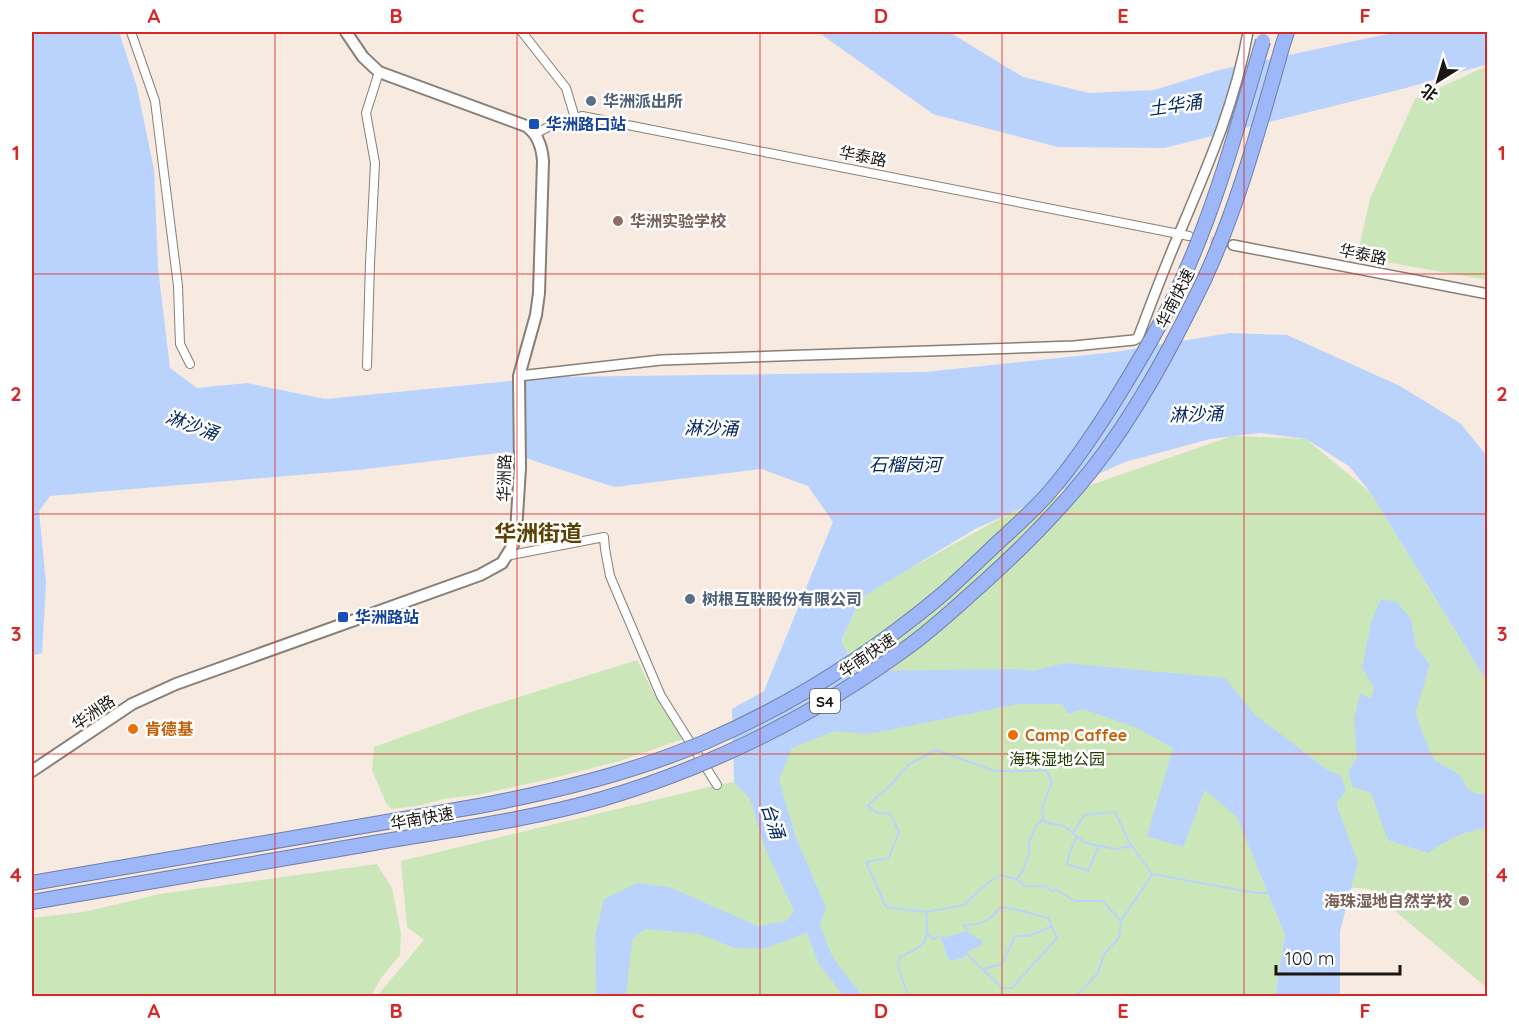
<svg xmlns="http://www.w3.org/2000/svg" width="1519" height="1028" font-family="Quicksand,'Noto Sans SC',sans-serif">
  <style>
    .green { fill: #cbe7b9 }
    .water { fill: #bad3fc }
    .lines { fill: none; stroke-linecap: round; stroke-linejoin: round }
    .stream { stroke: #bad3fc; stroke-width: 2 }
    .river { stroke: #bad3fc; stroke-width: 15 }
    .minor-tunnel { stroke: #d5cac2; stroke-width: 8; stroke-dasharray: 8 4; stroke-linecap: butt }
    .minor-casing { stroke: #887f76; stroke-width: 10 }
    .tertiary-casing { stroke: #887f76; stroke-width: 12 }
    .secondary-casing { stroke: #887f76; stroke-width: 14 }
    .motorway-casing { stroke: #6f7fa8; stroke-width: 16 }
    .minor { stroke: #fff; stroke-width: 8 }
    .tertiary { stroke: #fff; stroke-width: 9 }
    .secondary { stroke: #fff; stroke-width: 10 }
    .motorway { stroke: #9db7f8; stroke-width: 14 }
    .motorway-bridge-casing { stroke: #6f7fa8; stroke-width: 16; stroke-linecap: butt }
    .motorway-bridge { stroke: #9db7f8; stroke-width: 14 }
    .grid { fill: none; stroke: #d62828; stroke-width: 1.5; stroke-opacity: 0.55 }
    .service-dot { fill: #5c6f8a; stroke: #fff; stroke-width: 2 }
    .transit-dot { fill: #1a4fb4; stroke: #fff; stroke-width: 2 }
    .education-dot { fill: #8d6e63; stroke: #fff; stroke-width: 2 }
    .food-dot { fill: #e8710a; stroke: #fff; stroke-width: 2 }
    .labels { text-anchor: middle; dominant-baseline: central; stroke-width: 5; stroke-linejoin: round; paint-order: stroke }
    .shield { fill: #fff; stroke: #5f5c5a; stroke-width: 1.5 }
    .shield-label { font-size: 15px; font-weight: bold; fill: #1a1613 }
    .service-label { font-size: 16px; font-weight: bold; fill: #4e5e75; stroke: #fff; text-anchor: start }
    .transit-label { font-size: 16px; font-weight: bold; fill: #164399; stroke: #fff; text-anchor: start }
    .street-label { font-size: 16px; fill: #1a1613; stroke: #fff }
    .education-label { font-size: 16px; font-weight: bold; fill: #785e54; stroke: #fff; text-anchor: start }
    .food-label { font-size: 16px; font-weight: bold; fill: #c56008; stroke: #fff; text-anchor: start }
    .park-label { font-size: 16px; fill: #203b03; stroke: #fff }
    .water-label { font-size: 18px; font-style: italic; fill: #042861; stroke: #fff }
    .district-label { font-size: 22px; font-weight: bold; fill: #5b4102; stroke: #fff }
    .neatline { fill: none; stroke: #d62828; stroke-width: 2 }
    .grid-label { font-size: 20px; text-anchor: middle; font-weight: bold; fill: #d62828 }
  </style>
  <rect width="100%" height="100%" fill="#f6eae1"/>
  <path class="green" d="M1487 66V280L1357 257 1370 199 1415 99Z
    M1232 436 1306 439 1370 492 1487 682V988L1369 889 1263 880 1285 935 1275 996H377L424 940 407 927 401 861 717 785 734 782 841 641 861 598 900 574 1010 513Z
    M637 660 652 690 683 739 620 761 541 781 482 794 444 799 417 806 392 809 386 803 372 770 374 747 471 712Z
    M377 864 392 888 401 933 400 955 381 978 371 996H40L32 993V918L84 912 160 894Z"/>
  <path class="water" d="M32 32H119L137 87 154 170 158 268 170 368 197 388 247 383 325 399 552 377 926 372 1115 352 1230 333 1287 335 1400 386 1460 423 1487 456V682L1370 492 1349 466 1306 439 1260 433 1210 439 1125 462 975 529 861 598 841 641 857 671 1015 669 1033 671 1065 663 1225 678 1255 715 1329 771 1341 775 1346 790 1336 804 1358 862 1340 931V996H1275L1285 935 1237 817 1205 790 1183 847 1147 836 1173 748 1137 728 1083 709 1068 714 1062 704H1018L869 734 835 731 792 748 779 780 795 835 826 908 819 928 763 949 734 948 700 934 645 929 632 939 626 996H596L595 936 604 899 637 883 669 887 758 926 786 921 794 911 765 848 750 799 734 782 732 709 764 691 833 522 808 486 761 469 614 487 507 452 358 470 50 496 39 511 46 583 42 653 32 656Z
    M818 32H949L1023 77 1089 93 1154 90 1219 70 1397 32H1487L1488 64 1406 88 1164 148 1058 147 933 114Z
    M1381 599 1397 602 1411 619 1416 646 1430 665 1415 713 1424 737 1434 760 1460 775 1467 788 1476 794H1487V828C1466 830 1446 840 1428 853L1388 840 1371 793 1353 787 1348 772 1357 757 1354 719 1360 694 1371 698 1374 687 1362 668 1371 623Z
    M967 931 973 936 983 941 981 946 970 950 963 958 949 961 940 936 945 937Z"/>
  <g class="lines">
    <path class="stream" d="M1073 833 1084 815 1115 812 1131 846
      M1077 836 1070 851 1067 864 1088 871 1099 846
      M1016 879 1023 871 1029 853V843L1036 826 1044 818
      M1121 921 1103 901H1075L1057 890 1051 891 1046 886H1025L1016 879 1001 875 989 882 964 905 926 912 886 907 866 862 889 858 899 832 890 814 875 812 868 805 892 784 908 765 936 750 995 771H1033L1046 770 1052 782 1042 808 1044 822 1064 826 1085 843 1115 849 1132 846 1152 874 1256 893H1271
      M967 931 964 925C972 925 983 923 989 919 994 915 996 911 1001 907L1018 910 1048 918 1057 938 1012 988H1002L967 954
      M928 934 933 939 940 936
      M983 969 1002 964 1015 936H1029L1052 926
      M908 996 898 966 900 957C927 944 929 944 926 912
      M1076 996 1098 973 1104 954 1119 938 1121 921 1152 875"/>
    <path class="river" d="M806 910 826 961 853 996"/>
    <path class="minor-tunnel" d="M1199 238 1233 245"/>
    <defs>
      <path id="minor" d="M131 32 155 101 178 286 180 344 190 364
        M522 32 566 88 575 118
        M535 134 552 125 582 116 1189 236
        M367 366 370 263 375 163 366 113 379 72
        M506 556 604 537 605 549 610 576 661 696 717 785"/>
      <path id="tertiary" d="M1233 245 1488 294
        M519 376 661 360 1074 346 1134 340 1138 338C1152 301 1166 263 1182 227 1209 163 1236 100 1248 32"/>
      <path id="secondary" d="M32 771 132 704 176 684 480 575 502 563 513 545 516 532 520 468 519 376 536 315 539 293 543 161C542 147 538 134 526 126L379 72 363 57 346 32"/>
      <path id="motorway" d="M1283 44 1287 32"/>
    </defs>
    <use href="#minor" class="minor-casing"/>
    <use href="#tertiary" class="tertiary-casing"/>
    <use href="#secondary" class="secondary-casing"/>
    <use href="#motorway" class="motorway-casing"/>
    <use href="#minor" class="minor"/>
    <use href="#tertiary" class="tertiary"/>
    <use href="#secondary" class="secondary"/>
    <use href="#motorway" class="motorway"/>
    <defs>
      <path id="motorway-bridge" d="M32 883 479 806C556 791 632 773 705 742 789 706 868 656 938 598 956 583 973 566 990 550 1011 530 1034 511 1053 488 1075 462 1095 432 1114 402 1135 368 1157 332 1175 295 1214 214 1237 127 1263 41
        M32 902C146 882 260 863 374 843 450 830 528 820 602 799 711 767 813 716 905 649 932 630 956 607 981 585 1020 550 1057 513 1090 472 1136 414 1172 346 1204 280 1239 204 1260 124 1283 44"/>
    </defs>
    <use href="#motorway-bridge" class="motorway-bridge-casing"/>
    <use href="#motorway-bridge" class="motorway-bridge"/>
  </g>
  <path class="grid" d="M275 32V996M517 32V996M760 32V996M1002 32V996M1244 32V996M32 274H1488M32 514H1488M32 754H1488"/>
  <g class="service-dot">
    <circle cx="591" cy="101" r="6"/>
    <circle cx="690" cy="599" r="6"/>
  </g>
  <g class="transit-dot">
    <rect x="528" y="118" width="12" height="12" rx="3"/>
    <rect x="337" y="611" width="12" height="12" rx="3"/>
  </g>
  <g class="education-dot">
    <circle cx="618" cy="221" r="6"/>
    <circle cx="1464" cy="901" r="6"/>
  </g>
  <g class="food-dot">
    <circle cx="133" cy="729" r="6"/>
    <circle cx="1013" cy="735" r="6"/>
  </g>
  <g class="labels">
    <rect class="shield" x="810" y="689" width="30" height="24" rx="4.5"/>
    <g class="shield-label">
      <text x="825" y="701">S4</text>
    </g>
    <g class="service-label">
      <text x="603" y="101">华洲派出所</text>
      <text x="702" y="599">树根互联股份有限公司</text>
    </g>
    <g class="transit-label">
      <text x="546" y="124">华洲路口站</text>
      <text x="355" y="617">华洲路站</text>
    </g>
    <g class="street-label">
      <text transform="translate(863 156) rotate(11)">华泰路</text>
      <text transform="translate(1363 254) rotate(11)">华泰路</text>
      <text transform="translate(1175 298) rotate(-63)">华南快速</text>
      <text transform="translate(504 478) rotate(-89)">华洲路</text>
      <text transform="translate(867 655) rotate(-34)">华南快速</text>
      <text transform="translate(93 712) rotate(-34)">华洲路</text>
      <text transform="translate(422 818) rotate(-10)">华南快速</text>
    </g>
    <g class="education-label">
      <text x="630" y="221">华洲实验学校</text>
      <text x="1452" y="901" text-anchor="end">海珠湿地自然学校</text>
    </g>
    <g class="food-label">
      <text x="145" y="729">肯德基</text>
      <text x="1025" y="735">Camp Caffee</text>
    </g>
    <g class="park-label">
      <text x="1057" y="759">海珠湿地公园</text>
    </g>
    <g class="water-label">
      <text transform="translate(1175 105) rotate(-8)">土华涌</text>
      <text transform="translate(1196 414) rotate(-2)">淋沙涌</text>
      <text transform="translate(192 425) rotate(20)">淋沙涌</text>
      <text transform="translate(711 428) rotate(1)">淋沙涌</text>
      <text x="905" y="464">石榴岗河</text>
      <text transform="translate(773 821) rotate(71)">台涌</text>
    </g>
    <g class="district-label">
      <text x="538" y="533">华洲街道</text>
    </g>
  </g>
  <rect width="1519" height="1028" fill="none" stroke="#ffffff" stroke-width="66"/>
  <g transform="translate(1438 81) rotate(217)" stroke="#ffffff" stroke-width="4.5" paint-order="stroke">
  <path d="M0-4.5L10 22L0 15L-10 22Z" fill="#1a1613"/>
  <text y="-9" font-size="16" font-weight="bold" text-anchor="middle" fill="#1a1613">北</text>
  </g>
  <path d="M1276 965v9h124v-9" fill="none" stroke="#1a1613" stroke-width="3"/>
  <text x="1285" y="965" font-size="18" fill="#1a1613" stroke="#ffffff" stroke-width="4.5" paint-order="stroke">100 m</text>
  <rect x="33" y="33" width="1453" height="962" class="neatline"/>
  <g class="grid-label">
    <text x="154" y="23">A</text>
    <text x="396" y="23">B</text>
    <text x="638" y="23">C</text>
    <text x="881" y="23">D</text>
    <text x="1123" y="23">E</text>
    <text x="1365" y="23">F</text>
    <text x="16" y="160">1</text>
    <text x="1502" y="160">1</text>
    <text x="16" y="401">2</text>
    <text x="1502" y="401">2</text>
    <text x="16" y="641">3</text>
    <text x="1502" y="641">3</text>
    <text x="16" y="882">4</text>
    <text x="1502" y="882">4</text>
    <text x="154" y="1018">A</text>
    <text x="396" y="1018">B</text>
    <text x="638" y="1018">C</text>
    <text x="881" y="1018">D</text>
    <text x="1123" y="1018">E</text>
    <text x="1365" y="1018">F</text>
  </g>
</svg>
